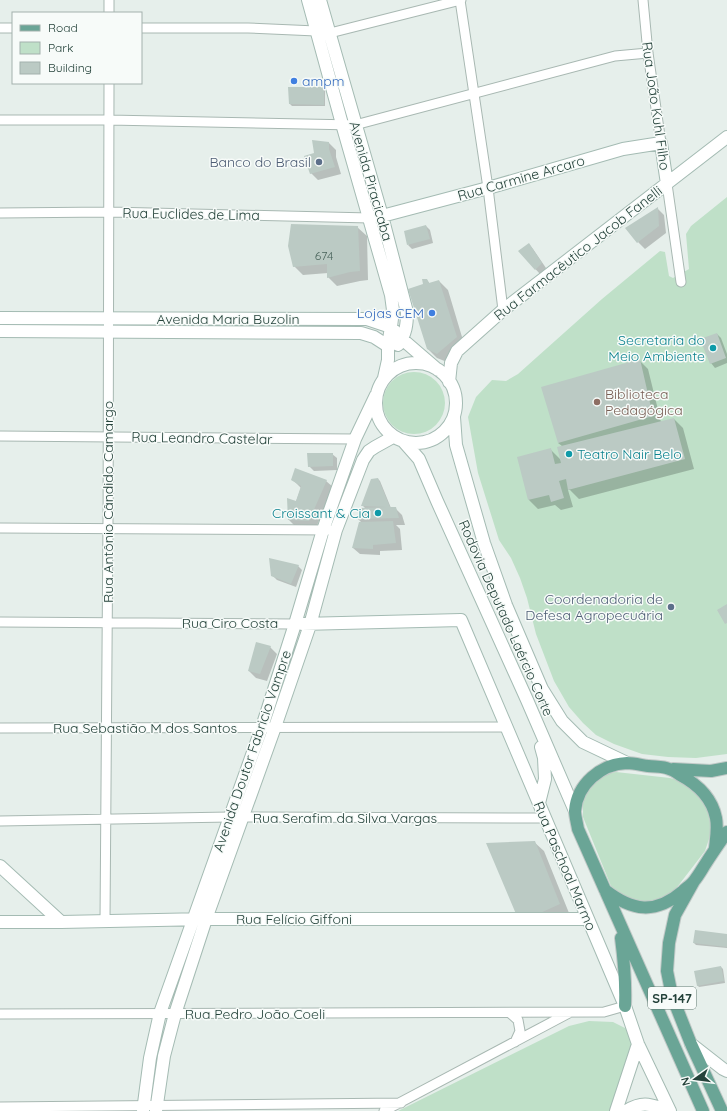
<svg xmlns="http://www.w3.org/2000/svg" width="727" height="1111" font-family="Quicksand,sans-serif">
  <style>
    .green { fill: #bfe0c8 }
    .shadow { fill: #0003 }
    .building { fill: #bbcac4 }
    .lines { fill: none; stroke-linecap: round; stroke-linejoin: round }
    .street-casing { stroke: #a8b8b2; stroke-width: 11 }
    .secondary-casing { stroke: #a4bbb3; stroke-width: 14 }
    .primary-casing { stroke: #c2cac8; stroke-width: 14 }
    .street { stroke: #fff; stroke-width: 9 }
    .secondary { stroke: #fff; stroke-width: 12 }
    .primary { stroke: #6aa596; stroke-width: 12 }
    .shop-dot { fill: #3f7fe0; stroke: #f7fbf9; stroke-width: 1.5 }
    .service-dot { fill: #5c6f8a; stroke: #f7fbf9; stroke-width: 1.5 }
    .culture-dot { fill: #0f9aa8; stroke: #f7fbf9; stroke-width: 1.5 }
    .education-dot { fill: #8d6e63; stroke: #f7fbf9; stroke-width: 1.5 }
    .labels { text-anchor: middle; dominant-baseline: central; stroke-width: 3; stroke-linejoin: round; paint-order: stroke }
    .number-label { font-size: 12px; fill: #4a645c }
    .shield { fill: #f7fbf9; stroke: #637a73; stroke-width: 1 }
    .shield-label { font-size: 13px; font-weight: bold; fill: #24423a }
    .shop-label { font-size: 14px; fill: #366cbe; stroke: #f7fbf9; text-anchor: start }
    .street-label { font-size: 14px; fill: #24423a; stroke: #f7fbf9 }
    .service-label { font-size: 14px; fill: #4e5e75; stroke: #f7fbf9; text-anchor: end }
    .culture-label { font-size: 14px; fill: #0d838f; stroke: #f7fbf9; text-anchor: end }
    .education-label { font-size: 14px; fill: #785e54; stroke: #f7fbf9; text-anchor: start }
  </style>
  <rect width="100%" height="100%" fill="#e6efeb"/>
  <path class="green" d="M727 197V754L696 758 668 757 642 754 614 744 596 735 583 723 569 707 554 681 536 634 527 598 520 578 511 558 499 540 478 473 468 417 476 397 492 380 506 381 518 374 602 299 660 251 665 252 669 276 673 278 689 269 686 234 691 226Z
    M383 403a31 31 0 1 1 62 0a31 31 0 1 1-62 0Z
    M616 772 670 778 684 782 698 791 707 805 711 819V833L705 851 671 895 659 900 643 902 632 900 621 895 611 886 583 817V801L588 791 594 782 605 774Z
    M589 1021 613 1022 627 1029 632 1048 611 1111H398L569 1026Z"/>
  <path class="shadow" d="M323 88 325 90V106H292L290 104Z
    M329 143 336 150V157L341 174 318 180 311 173 315 153Z
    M657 208 664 215 666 233 645 249 638 242Z
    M426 226 430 230 433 243 412 249 408 245Z
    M357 227 367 236 368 280 360 281 337 286 328 277V273L303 275 294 266Z
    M529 244 533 249 546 268 540 274 519 251Z
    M427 280 430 284 439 281 448 290 465 347 447 362 437 358 427 348 424 285Z
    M717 334 721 338 727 354V363L715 368 711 363Z
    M639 360 648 369 661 422 674 419 683 428 694 469 579 499 570 490H568L573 507 561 510 555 505 538 509 529 500 518 458 550 449 561 460 562 446 558 443Z
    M332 454 337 458V470L314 471 309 466Z
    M378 479 380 481 391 508H395L402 515 405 525H396L400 529 402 550 380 551V555L360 554 353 548 362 523 358 519 361 509H366L362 505Z
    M293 480 326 481 333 487 316 528 296 527 289 520 301 488Z
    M298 566 302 570 296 587 277 580 272 575Z
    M270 647 277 654 267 681 256 678 249 671Z
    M534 842 544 851 569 913H517Z
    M727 935V948L696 945 694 943Z
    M721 967 723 969 725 983 699 987 697 985Z"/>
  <path class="building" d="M288 87H324V105L289 104Z
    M312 140 329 142V149L335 167 310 174 304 156 314 153Z
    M658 207 659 226 637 243 625 228Z
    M291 224 358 226 360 271 350 272 327 278V264L293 267 288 246Z
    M426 225 430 239 407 245 404 231Z
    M529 243 542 263 535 270 518 251Z
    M422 279H427L429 283 439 280 457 337 437 354 427 349 408 289 423 284Z
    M717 333 726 358 710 364 700 339Z
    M640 359 653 416 558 443 541 387Z
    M674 418 685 459 568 490 566 479 559 481 564 498 551 502 549 495 528 500 517 457 551 448 555 464 561 463 557 447Z
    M307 453H333V466L308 467Z
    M295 468 327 480 309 521 288 520 287 498 296 501 301 486 291 480Z
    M378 478 390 507H396L399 518 357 519 360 508 386 507 361 506 371 479Z
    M393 521 396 543 373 545V549L352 548 359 522Z
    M269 558 299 565 291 584 271 576Z
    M727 604V623L725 624 717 610Z
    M256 642 271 646 260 674 248 671Z
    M535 841 560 904 538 914H516L486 843Z
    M695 930 727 934V947L693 943Z
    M721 966 724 981 697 986 694 971Z"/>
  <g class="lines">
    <defs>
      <path id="street" d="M109 0V13
        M460 0 488 188 503 310
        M643 0 648 53 661 143
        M0 28H13
        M141 28H248L316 31 330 33 461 0
        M0 120H109L355 125 615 56 648 53
        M667 184 681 282
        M0 213 109 212 370 218
        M0 436 355 439
        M0 528 329 530
        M0 622 295 624
        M0 728 506 727
        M0 821 230 817 545 818
        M105 921C108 642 109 362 109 83
        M510 1013 518 1020 520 1031 515 1042
        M0 1014 604 1012 625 1006
        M0 1107 401 1103
        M384 1111 569 1013"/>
      <path id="secondary" d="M308 0 342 124 391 295 393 310 391 327 388 346V360L384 378
        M320 0 382 216 407 312C407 324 406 334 398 345
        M374 217 382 216 488 188 623 149 661 143 667 184
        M0 318 367 319 391 327 402 339 438 370
        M0 331 361 333 374 337 388 346
        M376 403a40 40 0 1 1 80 0a40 40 0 1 1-80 0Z
        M449 382 451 363 457 351 503 310 727 137
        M454 417 456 445 484 543 506 605 542 689 562 721 583 742 627 763
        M404 442 419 459 437 501 527 700 575 811
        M302 624 461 620 625 1006 638 1044 670 1111
        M539 803 545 779 544 758 541 747
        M0 866 61 922
        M0 922H61L206 919H588
        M691 1044 723 1069 727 1071
        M143 1111 150 1058 160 1013 262 727 295 624 323 530 355 439 376 395
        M156 1111 164 1056 175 1014 206 919 275 727 310 625 336 530 363 460 369 451 375 447 393 437
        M616 1111 638 1044
        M626 1111C644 1100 651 1105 670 1111"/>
      <path id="primary" d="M673 769 711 771 727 768
        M694 881 675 915 669 943 667 971 672 996 691 1044 722 1111
        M605 890C632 911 655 915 683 891 686 888 691 885 694 881 699 875 702 869 706 863 713 852 720 842 727 832
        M621 938C624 961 626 983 625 1006
        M703 1111 578 829C577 823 575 816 575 811 577 784 601 764 627 763 634 763 641 765 648 766 655 767 663 766 669 769 673 770 677 773 680 775 697 784 712 798 716 818 718 828 716 839 715 848"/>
    </defs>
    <use href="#street" class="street-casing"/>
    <use href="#secondary" class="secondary-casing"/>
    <use href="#primary" class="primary-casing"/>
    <use href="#street" class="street"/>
    <use href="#secondary" class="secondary"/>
    <use href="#primary" class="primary"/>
  </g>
  <g class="shop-dot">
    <circle cx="294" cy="81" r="4"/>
    <circle cx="432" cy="313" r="4"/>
  </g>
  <g class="service-dot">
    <circle cx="319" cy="162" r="4"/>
    <circle cx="671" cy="607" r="4"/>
  </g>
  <g class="culture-dot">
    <circle cx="713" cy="348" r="4"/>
    <circle cx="569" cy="454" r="4"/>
    <circle cx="378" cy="513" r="4"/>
  </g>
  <circle class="education-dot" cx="597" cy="402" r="4"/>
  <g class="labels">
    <g class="number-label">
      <text x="324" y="255">674</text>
    </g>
    <rect class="shield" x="648" y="987" width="48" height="22" rx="3"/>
    <g class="shield-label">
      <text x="672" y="998">SP-147</text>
    </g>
    <g class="shop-label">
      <text x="302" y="81">ampm</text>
      <text x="424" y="313" text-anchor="end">Lojas CEM</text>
    </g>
    <g class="street-label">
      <text transform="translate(656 106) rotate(82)">Rua João Kuhl Filho</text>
      <text transform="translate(521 178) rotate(-16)">Rua Carmine Arcaro</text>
      <text transform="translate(371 181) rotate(74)">Avenida Piracicaba</text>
      <text transform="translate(191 214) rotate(1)">Rua Euclides de Lima</text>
      <text transform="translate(578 253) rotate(-38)">Rua Farmacêutico Jacob Fanelli</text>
      <text x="228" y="319">Avenida Maria Buzolin</text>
      <text transform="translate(202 438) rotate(1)">Rua Leandro Castelar</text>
      <text transform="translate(108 502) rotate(-90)">Rua Antônio Cândido Camargo</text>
      <text transform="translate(506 618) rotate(66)">Rodovia Deputado Laércio Corte</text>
      <text x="230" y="623">Rua Ciro Costa</text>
      <text x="145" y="728">Rua Sebastião M dos Santos</text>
      <text transform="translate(252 751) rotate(-71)">Avenida Doutor Fabricio Vampre</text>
      <text x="345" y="818">Rua Serafim da Silva Vargas</text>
      <text transform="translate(565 866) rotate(67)">Rua Paschoal Marmo</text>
      <text x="294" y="919">Rua Felício Giffoni</text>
      <text x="255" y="1014">Rua Pedro João Coeli</text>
    </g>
    <g class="service-label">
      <text x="311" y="162">Banco do Brasil</text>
      <text x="663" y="599">Coordenadoria de<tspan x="663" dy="16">Defesa Agropecuária</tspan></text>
    </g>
    <g class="culture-label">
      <text x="705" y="340">Secretaria do<tspan x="705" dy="16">Meio Ambiente</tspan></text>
      <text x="577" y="454" text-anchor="start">Teatro Nair Belo</text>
      <text x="370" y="513">Croissant &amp; Cia</text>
    </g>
    <g class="education-label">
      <text x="605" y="394">Biblioteca<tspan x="605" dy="16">Pedagógica</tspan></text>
    </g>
  </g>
  <rect x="12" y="12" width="130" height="72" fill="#f7fbf9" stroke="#a3b1ad"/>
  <rect x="20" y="25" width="20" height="6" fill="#6aa596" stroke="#a3b1ad"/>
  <text x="48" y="32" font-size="12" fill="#24423a">Road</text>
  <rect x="20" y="42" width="20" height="12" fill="#bfe0c8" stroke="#a3b1ad"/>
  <text x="48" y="52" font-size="12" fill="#24423a">Park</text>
  <rect x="20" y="62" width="20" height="12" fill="#bbcac4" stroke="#a3b1ad"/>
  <text x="48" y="72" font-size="12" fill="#24423a">Building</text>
  <g transform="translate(695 1079) rotate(256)" stroke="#f7fbf9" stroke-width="3" paint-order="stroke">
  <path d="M0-3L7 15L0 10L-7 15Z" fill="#24423a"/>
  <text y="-6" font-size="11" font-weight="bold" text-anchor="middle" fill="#24423a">N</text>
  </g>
</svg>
